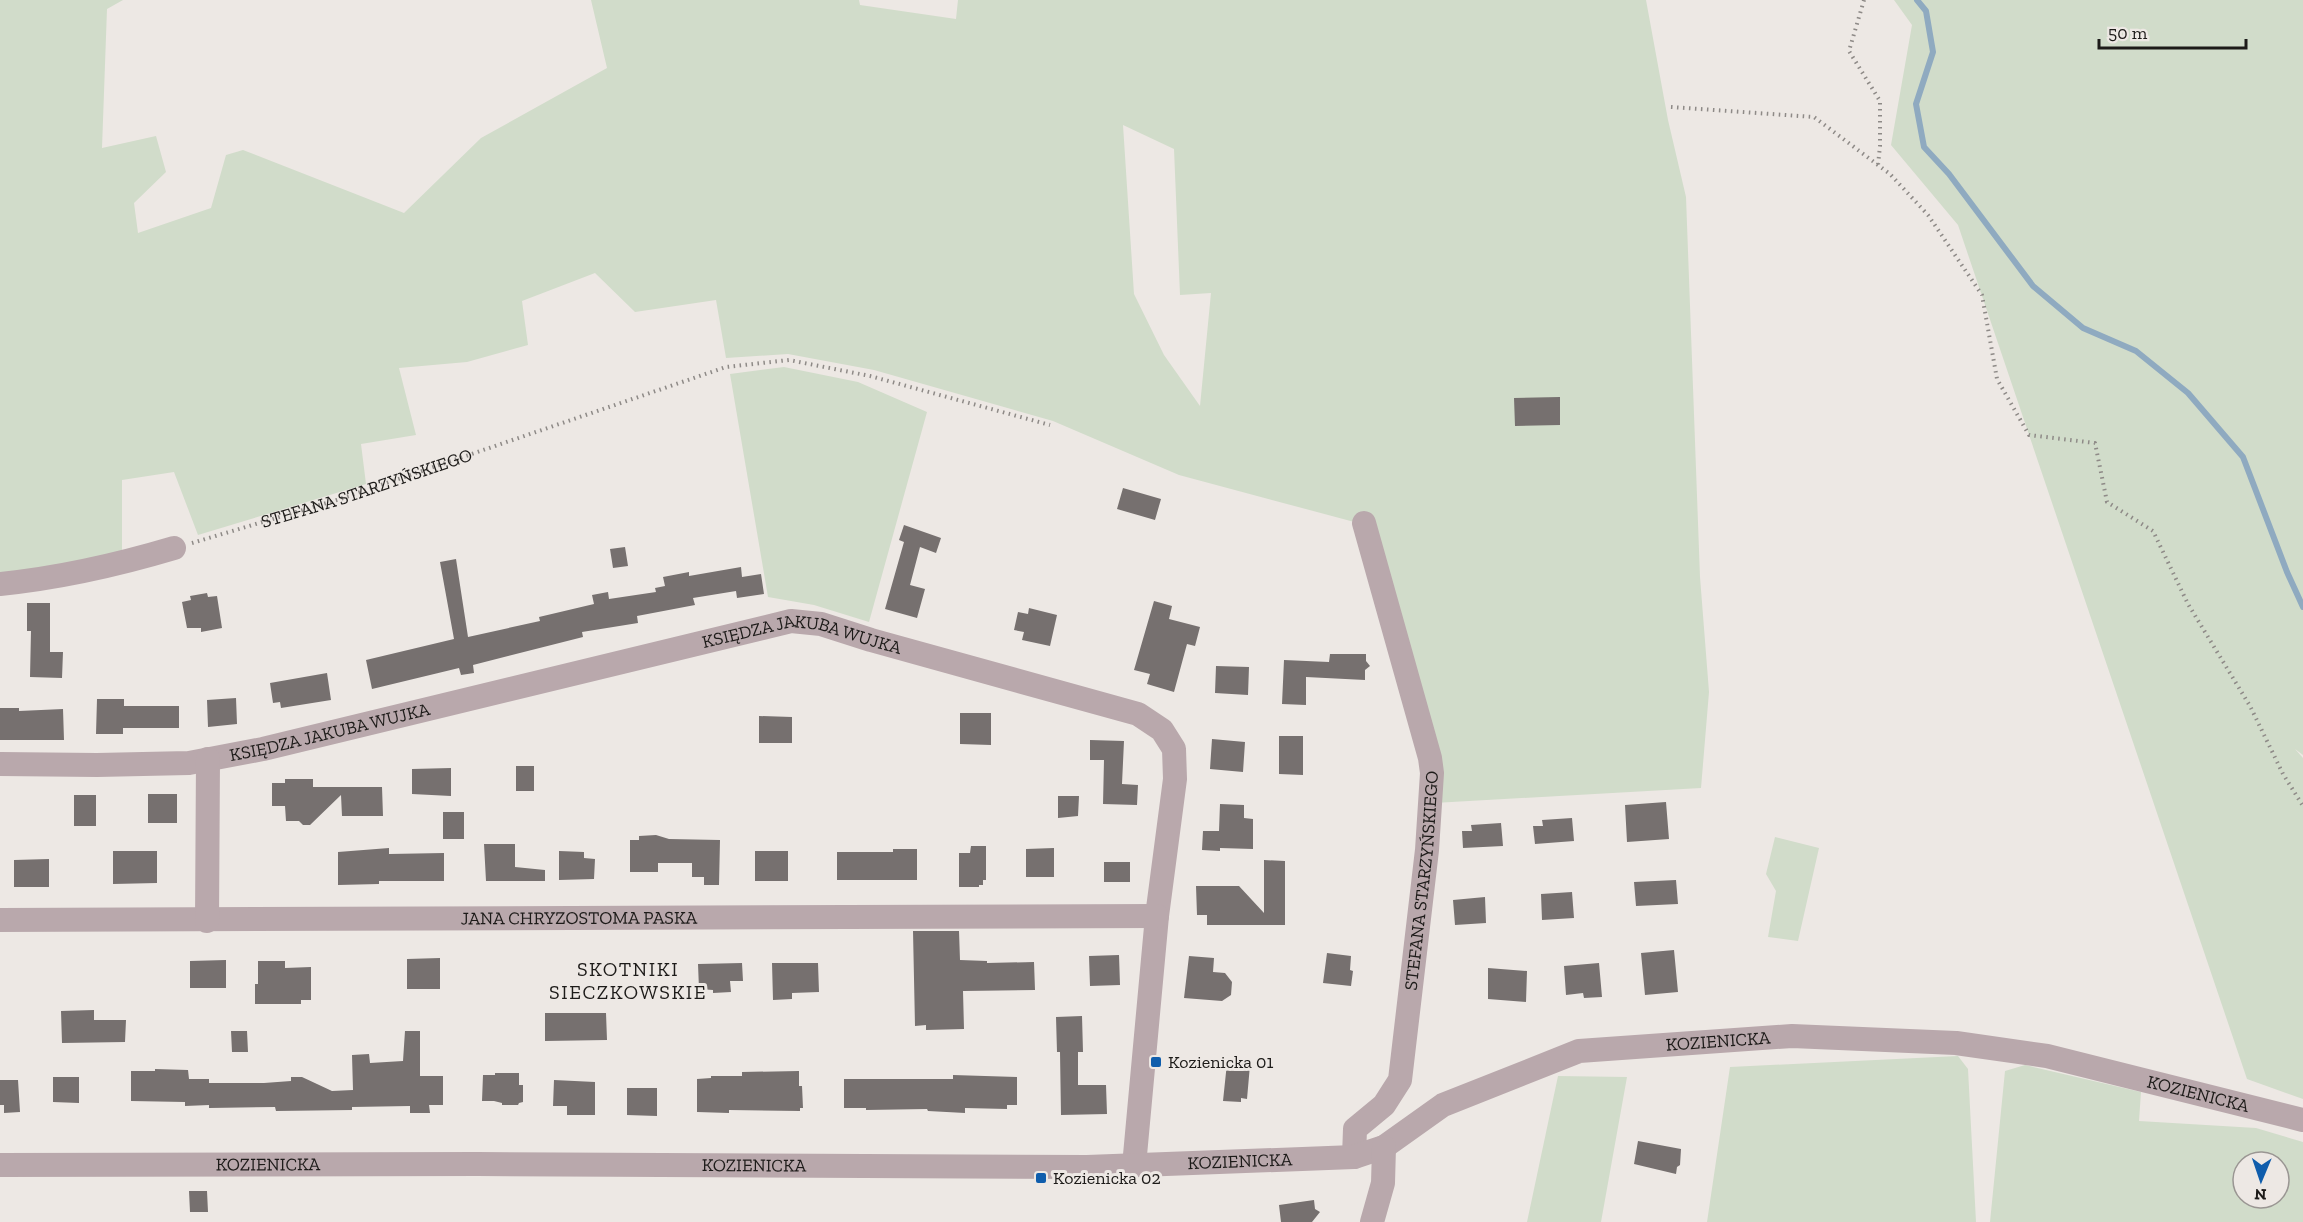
<svg xmlns="http://www.w3.org/2000/svg" width="2303" height="1222" font-family="'Zilla Slab',serif">
  <style>
    .green { fill: #d1dcca; fill-rule: evenodd }
    .lines { fill: none; stroke-linecap: round; stroke-linejoin: round }
    .stream { stroke: #8faac0; stroke-width: 6 }
    .building { fill: #76706f }
    .path { stroke: #8e8a87; stroke-width: 4; stroke-dasharray: 1.5 4.5; stroke-linecap: butt }
    .minor { stroke: #b9a8ac; stroke-width: 24 }
    .poi-dot { fill: #0f5dac; stroke: #ede8e4; stroke-width: 2 }
    .labels { text-anchor: middle; dominant-baseline: central; stroke-width: 6; stroke-linejoin: round; paint-order: stroke }
    .street-label { font-size: 18px; fill: #1d1b19; stroke: #ede8e4 }
    .poi-label { font-size: 18px; fill: #1d1b19; stroke: #ede8e4; text-anchor: start }
    .neighbourhood-label { font-size: 20px; letter-spacing: 1.5px; fill: #1d1b19; stroke: #ede8e4 }
  </style>
  <rect width="100%" height="100%" fill="#ede8e4"/>
  <path class="green" d="M0 0H123L107 9 102 148 156 136 166 172 134 203 138 233 211 208 226 155 243 150 404 213 481 138 607 68 591 0H859L860 5 956 19 958 0H1646L1668 120 1686 197 1700 577 1709 692 1701 788 1434 803 1358 523 1179 475 1053 421 874 370 788 354 726 358 716 300 635 312 595 273 522 301 528 345 467 362 399 368 416 435 361 444 366 484 198 535 174 472 122 480V555L0 577ZM1123 125 1174 149 1180 295 1211 293 1200 406 1164 355 1134 294Z
    M1894 0H2303V755L2295 749 2303 758V1099L2247 1079 1958 225 1891 145 1912 25Z
    M784 367 858 382 927 412 869 622 814 605 768 597 730 374Z
    M1775 837 1819 848 1798 941 1768 937 1776 891 1766 874Z
    M1958 1056 1968 1069 1976 1222H1707L1730 1067Z
    M2025 1065 2141 1092 2139 1121 2256 1128 2303 1142V1222H1990L2005 1071ZM2243 1162H2279V1198H2243Z
    M1558 1076 1627 1077 1601 1222H1527Z"/>
  <g class="lines">
    <path class="stream" d="M1917 0 1926 11 1933 52 1916 104 1924 147 1949 174 2033 286 2083 328 2136 351 2188 393 2243 457 2287 572 2303 607"/>
  </g>
  <path class="building" d="M1560 397V425L1515 426 1514 398Z
    M1123 488 1161 499 1155 520 1117 509Z
    M904 525 941 538 936 553 920 547 910 585 925 589 917 618 885 609 904 542 899 540Z
    M625 547 628 566 613 568 610 549Z
    M456 559 468 637 540 621 539 617 594 604 592 595 608 592 609 599 656 592 655 588 665 586 663 577 689 572V576L741 567 742 577 761 574 764 594 737 598 736 591 693 598 695 605 637 616 638 623 582 632 583 637 473 665 474 673 461 675 459 668 372 689 366 660 454 639 440 562Z
    M207 593 208 597 217 596 222 628 201 632V628H187L182 602 191 600 190 596Z
    M1154 601 1172 606 1169 619 1200 627 1195 646 1187 644 1174 692 1147 684 1150 674 1134 670Z
    M27 603H50V652H63L62 678 30 677 31 631H27Z
    M1029 608 1057 615 1050 646 1022 640 1024 632 1014 630 1018 612 1028 614Z
    M1330 654H1366V661L1370 666 1365 670V680L1306 677V705L1282 704 1284 660 1329 662Z
    M1216 666 1249 667 1248 695 1215 693Z
    M327 673 331 700 281 708 280 702 273 703 270 683Z
    M236 698 237 724 208 727 207 700Z
    M97 699H124V706H179V728H123V734H96Z
    M0 708H19V711L63 709 64 740H0Z
    M960 713H991V745L960 744Z
    M759 716 792 717V743H759Z
    M1279 736H1303V775L1279 774Z
    M1212 739 1245 742 1243 772 1210 769Z
    M1090 740 1124 741 1122 784 1138 785 1137 805 1103 804 1104 760H1090Z
    M516 766H534V791H516Z
    M451 768V796L412 794V769Z
    M285 779H313V787H382L383 816H342L341 795 310 825H303L299 821H286L285 806H272V783H285Z
    M148 794H177V823H148Z
    M74 795H96V826H74Z
    M1058 796H1079L1078 816 1058 818Z
    M1666 802 1669 839 1627 842 1625 805Z
    M1220 804 1244 805V818L1253 819V849L1220 848V851L1202 850 1203 831H1219Z
    M443 812H464V839H443Z
    M1572 818 1574 841 1535 844 1533 826H1543L1542 820Z
    M1501 823 1503 846 1463 848 1462 831H1472L1471 825Z
    M656 835 669 839 720 840 719 885H704V877H692V863H658V872H630V840H639V836Z
    M484 844H515V867L545 870V881H486Z
    M971 846H986V880H983V885H979V887H959V853H970Z
    M389 848V854L444 853V881H379V884L338 885V852Z
    M1054 848V877H1026V849Z
    M893 849H917V880H837V852H893Z
    M113 851H157V883L113 884Z
    M559 851 584 852V858L595 859 594 879 559 880Z
    M755 851H788V881H755Z
    M49 859V887H14V860Z
    M1264 860 1285 861V925H1207V915H1197L1196 886H1239L1264 913Z
    M1104 862H1130V882H1104Z
    M1676 880 1678 904 1636 906 1634 882Z
    M1572 892 1574 918 1542 920 1541 894Z
    M1485 897 1486 923 1455 925 1453 900Z
    M913 931H959L960 960 987 961V963L1034 962 1035 990 963 991 964 1029 926 1030V1025L915 1026Z
    M1674 950 1678 992 1645 995 1641 953Z
    M1327 953 1351 956 1350 970 1353 971 1351 986 1323 983Z
    M1119 955 1120 985 1090 986 1089 956Z
    M1189 956 1214 958 1213 972 1225 973 1232 982 1231 995 1222 1001 1184 998Z
    M440 958V989H407V959Z
    M226 960V988H190V961Z
    M258 961H285V968L311 967V1000H301V1004H255V984H258Z
    M742 963 743 981H730L731 992 713 993V990L699 989 698 964Z
    M772 963H818L819 992 792 993V999L773 1000Z
    M1599 963 1602 997 1584 998 1583 993 1566 995 1564 966Z
    M1488 968 1527 971 1526 1002 1488 999Z
    M94 1010V1020H126L125 1042 62 1043 61 1011Z
    M545 1013H606L607 1040 545 1041Z
    M1082 1016 1083 1052H1078V1085H1106L1107 1114 1061 1115 1060 1052H1057L1056 1017Z
    M231 1031H247L248 1052H232Z
    M405 1031H420V1076H443V1105H429L430 1113H410V1106L352 1107V1110L276 1111 275 1107 209 1108V1105L185 1106V1102L131 1101V1071H155V1069L188 1070 189 1079H209V1083H264L291 1081V1077H302L332 1091 353 1090 352 1055 369 1054 370 1063 403 1061Z
    M1227 1063 1250 1065 1247 1099 1241 1098V1102L1223 1101Z
    M799 1071V1086H802L803 1108H800V1111L729 1110V1113L697 1112V1079L711 1078V1076H742V1072Z
    M495 1073H519V1085H523V1102L519 1103 518 1105H502V1103L494 1101H482L483 1075H495Z
    M953 1075 1017 1077V1105H1007V1109L965 1108V1113L928 1111 927 1109 866 1110V1108H844V1079H953Z
    M53 1077H79V1103L53 1102Z
    M0 1080H18L20 1112 4 1113V1105H0Z
    M554 1080 595 1082V1115H567V1106H553Z
    M627 1088H657V1116L627 1115Z
    M1638 1141 1681 1149 1680 1165 1677 1167 1676 1174 1634 1164Z
    M189 1191H207L208 1212H190Z
    M1314 1200 1315 1209 1320 1212 1312 1222H1281L1279 1205Z"/>
  <g class="lines">
    <g class="path">
      <path d="M1864 0 1849 51 1880 101V146L1878 165"/>
      <path d="M1671 107 1814 117 1890 174 1928 215 1982 295 1997 379 2029 435 2095 443 2107 502 2153 531 2188 604 2250 706 2283 774 2303 806"/>
      <path id="s1" d="M192 543 340 499 726 367 789 360 870 376 1050 425"/>
    </g>
    <g class="minor">
      <path d="M0 584C59 578 117 565 174 548"/>
      <path id="s2" d="M0 764 97 765 189 763 263 749 791 621 821 624 871 640 1138 714 1162 730 1174 749 1175 779 1157 916 1134 1166"/>
      <path id="s3" d="M0 920 1157 916"/>
      <path d="M207 921 208 759"/>
      <path id="s4" d="M1354 1157 1355 1129 1384 1105 1400 1080 1427 850 1432 773 1430 758 1364 523"/>
      <path id="s5" d="M0 1165 478 1164 1087 1167 1354 1157 1384 1147 1443 1105 1579 1051 1792 1036 1956 1043 2047 1056 2303 1120"/>
      <path d="M1372 1222 1383 1183 1384 1147"/>
    </g>
  </g>
  <g class="poi-dot">
    <rect x="1150" y="1056" width="12" height="12" rx="3"/>
    <rect x="1035" y="1172" width="12" height="12" rx="3"/>
  </g>
  <g class="labels">
    <g class="street-label">
      <text stroke="none"><textPath href="#s1" startOffset="183">STEFANA STARZYŃSKIEGO</textPath></text>
      <text stroke="none"><textPath href="#s2" startOffset="819">KSIĘDZA JAKUBA WUJKA</textPath></text>
      <text stroke="none"><textPath href="#s2" startOffset="333">KSIĘDZA JAKUBA WUJKA</textPath></text>
      <text stroke="none"><textPath href="#s4" startOffset="296">STEFANA STARZYŃSKIEGO</textPath></text>
      <text stroke="none"><textPath href="#s3" startOffset="579">JANA CHRYZOSTOMA PASKA</textPath></text>
      <text stroke="none"><textPath href="#s5" startOffset="1744">KOZIENICKA</textPath></text>
      <text stroke="none"><textPath href="#s5" startOffset="2230">KOZIENICKA</textPath></text>
      <text stroke="none"><textPath href="#s5" startOffset="1240">KOZIENICKA</textPath></text>
      <text stroke="none"><textPath href="#s5" startOffset="268">KOZIENICKA</textPath></text>
      <text stroke="none"><textPath href="#s5" startOffset="754">KOZIENICKA</textPath></text>
    </g>
    <g class="poi-label">
      <text x="1168" y="1062">Kozienicka 01</text>
      <text x="1053" y="1178">Kozienicka 02</text>
    </g>
    <g class="neighbourhood-label">
      <text x="628" y="969">SKOTNIKI<tspan x="628" dy="23">SIECZKOWSKIE</tspan></text>
    </g>
  </g>
  <g transform="translate(2261 1180) rotate(182)"><circle r="28" fill="#ede8e4" stroke="#9a9693" stroke-width="1.5"/>
  <path d="M0-4.5L10 22L0 15L-10 22Z" fill="#0f5dac"/>
  <text y="-9" font-size="16" font-weight="bold" text-anchor="middle" fill="#1d1b19">N</text>
  </g>
  <path d="M2099 39v9h147v-9" fill="none" stroke="#1d1b19" stroke-width="3"/>
  <text x="2108" y="39" font-size="18" fill="#1d1b19" stroke="#ede8e4" stroke-width="4.5" paint-order="stroke">50 m</text>
</svg>
